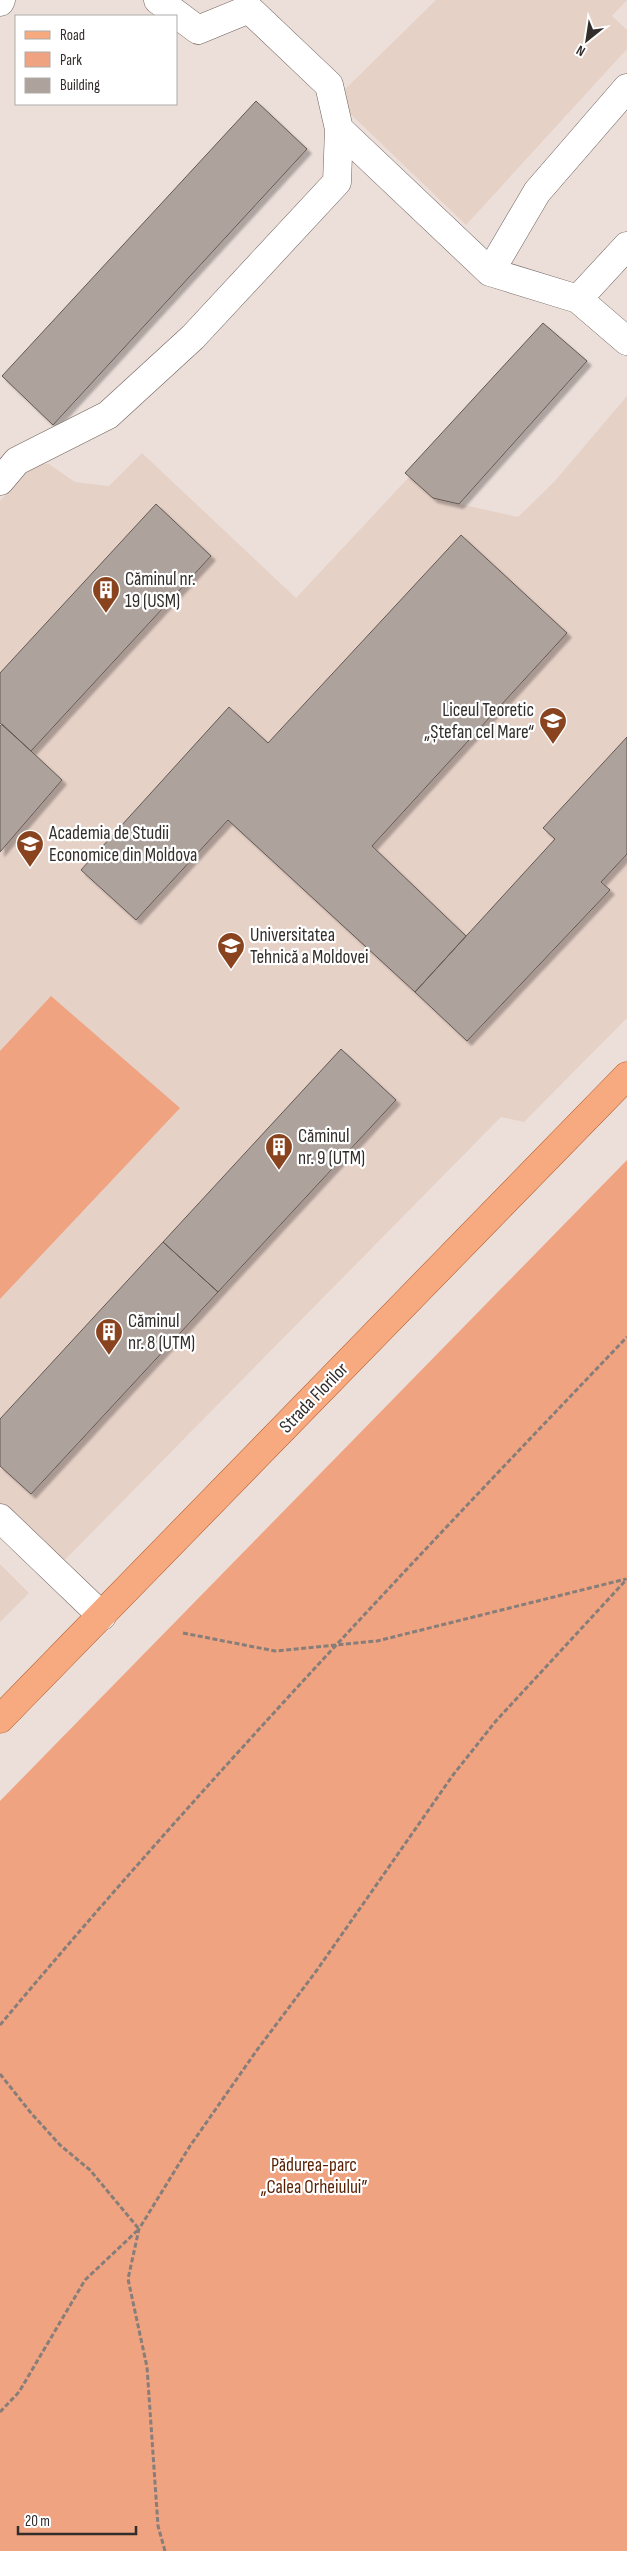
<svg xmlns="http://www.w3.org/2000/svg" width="627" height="2551" font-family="'Sofia Sans Condensed',sans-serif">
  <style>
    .built { fill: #e6d1c7 }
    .green { fill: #efa380 }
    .building { fill: #aea29c; stroke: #645954; filter: url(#shadow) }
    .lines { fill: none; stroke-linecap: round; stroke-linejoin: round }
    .minor-casing { stroke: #6e625d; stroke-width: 29 }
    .major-casing { stroke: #af592a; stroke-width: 29 }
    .path { stroke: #877e7a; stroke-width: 3; stroke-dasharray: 5 2.5; stroke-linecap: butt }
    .minor { stroke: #fff; stroke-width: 28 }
    .major { stroke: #f7aa7f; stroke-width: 28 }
    .labels { text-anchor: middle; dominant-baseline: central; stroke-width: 4.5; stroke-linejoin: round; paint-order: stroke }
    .poi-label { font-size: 19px; fill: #322d2b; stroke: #fff; text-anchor: start }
    .street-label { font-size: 19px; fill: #322d2b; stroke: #fff }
    .park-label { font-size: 19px; fill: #571f00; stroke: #fff }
  </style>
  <defs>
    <filter id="shadow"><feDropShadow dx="4.5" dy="4.5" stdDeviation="1" flood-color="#0004"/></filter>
  </defs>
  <rect width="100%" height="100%" fill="#ecdfd9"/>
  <path class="built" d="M436 0H627L612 16 627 30V49L466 225 335 99Z
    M627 396V1018L524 1122 501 1117 54 1571 0 1520V501L36 463 49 464 75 482 109 486 142 453 296 598 409 477 433 498 518 517 554 482Z
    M0 1564 29 1593 0 1622Z"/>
  <path class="green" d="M51 996 180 1108 0 1299V1051Z
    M627 1160V2551H0V1801Z"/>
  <path class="building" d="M256 101 307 149 53 425 2 376Z
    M543 323 587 361 459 504 433 498 405 473Z
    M156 504 211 556 31 751 0 723V673Z
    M461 535 567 633 372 846 466 936 415 992 228 820 136 920 81 870 229 707 268 743Z
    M2 724 62 780 0 852V726Z
    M627 737V854L601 882 610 890 467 1041 415 992 555 839 543 828Z
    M341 1049 396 1100 218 1292 163 1242Z
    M163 1242 218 1292 31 1494 0 1466V1419Z"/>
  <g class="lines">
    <defs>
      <path id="minor" d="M158 0 198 30 249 9 329 85 339 129 490 272 578 299 627 341
        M0 2 1 0
        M490 272 537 192 627 88
        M578 299 627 246
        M0 481 17 461 108 415 193 337 337 182 339 129
        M0 1518 102 1616"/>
      <path id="major" d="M0 1719 627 1076"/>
    </defs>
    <use href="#minor" class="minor-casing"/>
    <use href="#major" class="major-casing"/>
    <path class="path" d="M183 1633 275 1651 377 1641 626 1579
      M0 2025C199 1787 413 1561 627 1337
      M0 2074 31 2113 60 2145 90 2170 139 2229
      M0 2412 19 2392 85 2280 139 2229
      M165 2551 158 2526 147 2367 128 2279 139 2229 190 2146 257 2050 317 1970 453 1775 495 1722 627 1579"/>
    <use href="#minor" class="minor"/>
    <use href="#major" class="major"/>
  </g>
  <defs>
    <symbol id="building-pin" viewBox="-11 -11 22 30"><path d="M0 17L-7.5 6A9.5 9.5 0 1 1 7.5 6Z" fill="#89431e" stroke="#fff"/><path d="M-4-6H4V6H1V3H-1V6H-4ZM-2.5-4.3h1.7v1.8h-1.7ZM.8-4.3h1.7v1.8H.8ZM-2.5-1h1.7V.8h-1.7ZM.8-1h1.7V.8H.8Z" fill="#fff"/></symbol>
    <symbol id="school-pin" viewBox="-11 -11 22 30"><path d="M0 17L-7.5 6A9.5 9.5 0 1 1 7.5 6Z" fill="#89431e" stroke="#fff"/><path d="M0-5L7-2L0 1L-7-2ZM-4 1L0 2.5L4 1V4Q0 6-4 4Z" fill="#fff"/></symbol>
    <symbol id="university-pin" viewBox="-11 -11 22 30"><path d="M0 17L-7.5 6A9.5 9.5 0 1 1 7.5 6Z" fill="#89431e" stroke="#fff"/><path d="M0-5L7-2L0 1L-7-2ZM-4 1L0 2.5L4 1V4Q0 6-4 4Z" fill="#fff"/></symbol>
  </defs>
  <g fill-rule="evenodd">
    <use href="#building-pin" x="90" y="574" width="32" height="43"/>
    <use href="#school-pin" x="537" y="705" width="32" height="43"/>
    <use href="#university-pin" x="14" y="828" width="32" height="43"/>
    <use href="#university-pin" x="215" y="930" width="32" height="43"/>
    <use href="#building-pin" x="263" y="1131" width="32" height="43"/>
    <use href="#building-pin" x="93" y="1316" width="32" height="43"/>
  </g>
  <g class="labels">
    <g class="poi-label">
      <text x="125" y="579">Căminul nr.<tspan x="125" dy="22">19 (USM)</tspan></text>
      <text x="534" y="710" text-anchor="end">Liceul Teoretic<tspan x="534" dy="22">„Ștefan cel Mare“</tspan></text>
      <text x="49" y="833">Academia de Studii<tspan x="49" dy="22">Economice din Moldova</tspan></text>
      <text x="250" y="935">Universitatea<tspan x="250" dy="22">Tehnică a Moldovei</tspan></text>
      <text x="298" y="1136">Căminul<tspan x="298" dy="22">nr. 9 (UTM)</tspan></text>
      <text x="128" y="1321">Căminul<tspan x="128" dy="22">nr. 8 (UTM)</tspan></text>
    </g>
    <g class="street-label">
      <text transform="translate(314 1398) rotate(-46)">Strada Florilor</text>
    </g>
    <g class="park-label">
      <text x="314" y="2165">Pădurea-parc<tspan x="314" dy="22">„Calea Orheiului”</tspan></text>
    </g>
  </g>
  <rect x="15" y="15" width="162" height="90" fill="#ffffff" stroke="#adabaa"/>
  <rect x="25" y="31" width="25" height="8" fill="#f7aa7f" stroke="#adabaa"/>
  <text x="60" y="40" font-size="15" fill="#322d2b">Road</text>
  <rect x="25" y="52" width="25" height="15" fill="#efa380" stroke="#adabaa"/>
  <text x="60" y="65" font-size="15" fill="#322d2b">Park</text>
  <rect x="25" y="78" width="25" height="15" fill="#aea29c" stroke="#adabaa"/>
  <text x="60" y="90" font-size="15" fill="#322d2b">Building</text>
  <g transform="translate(587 40) rotate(210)" stroke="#ffffff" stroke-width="4" paint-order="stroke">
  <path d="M0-4L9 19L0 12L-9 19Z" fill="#322d2b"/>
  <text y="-8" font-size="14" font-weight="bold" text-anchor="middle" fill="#322d2b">N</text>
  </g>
  <path d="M18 2526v8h118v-8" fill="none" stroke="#322d2b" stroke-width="2.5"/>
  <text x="25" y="2526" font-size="15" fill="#322d2b" stroke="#ffffff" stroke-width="4" paint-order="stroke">20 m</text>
</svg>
